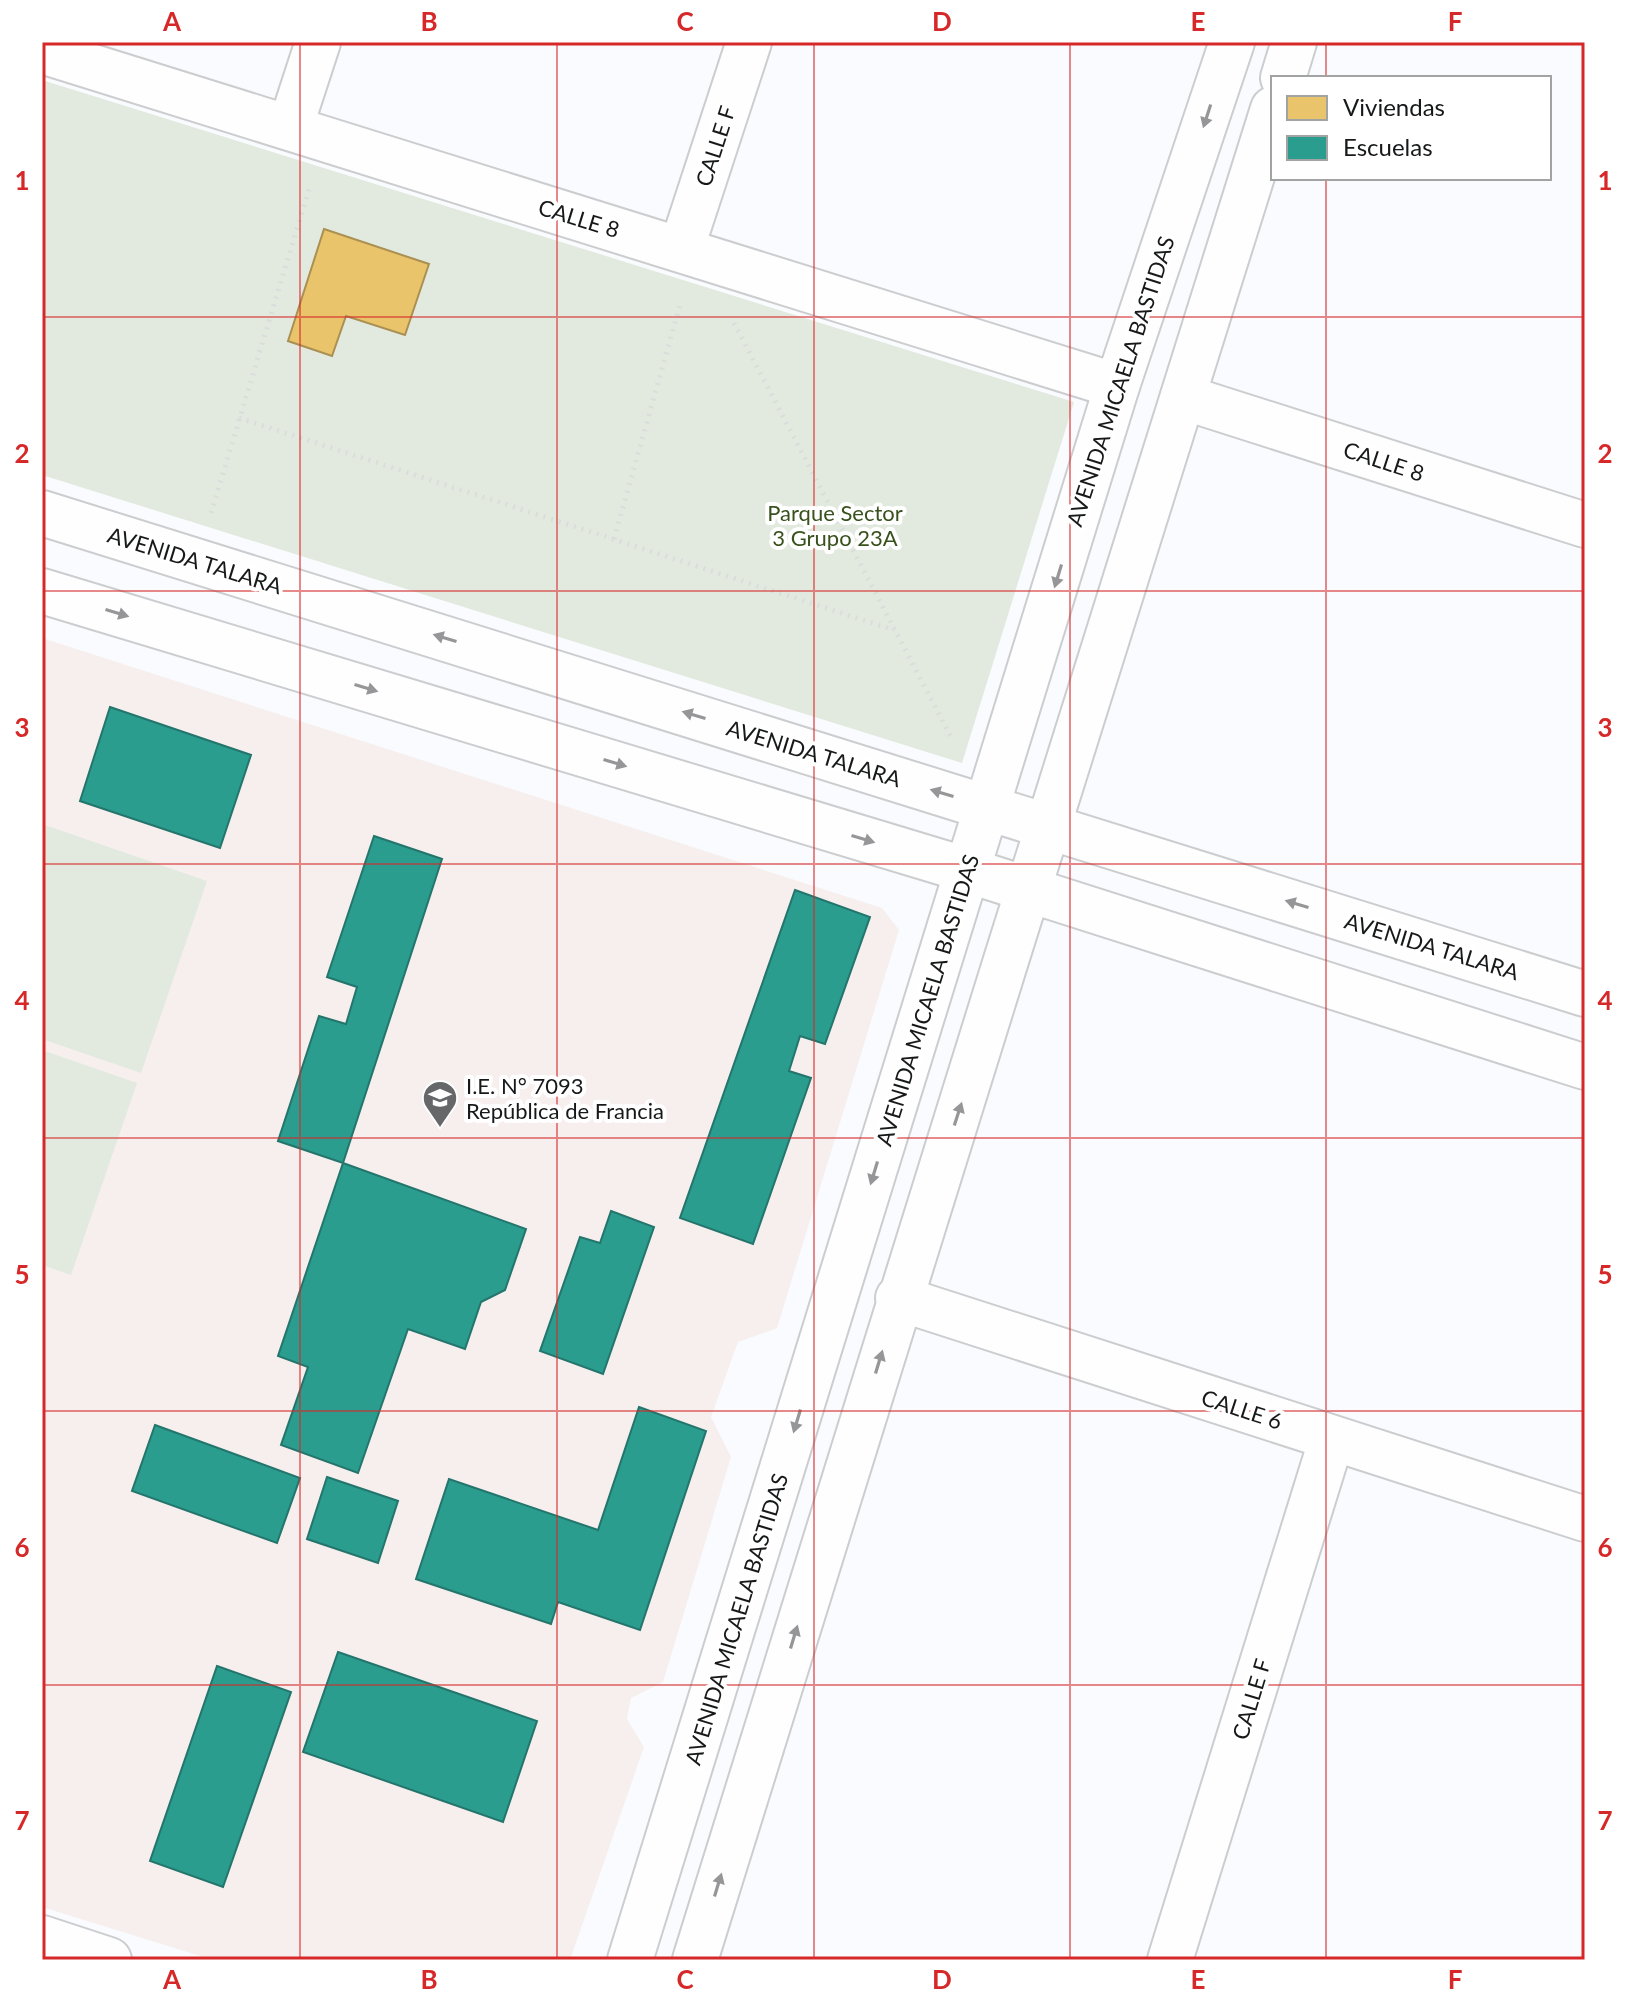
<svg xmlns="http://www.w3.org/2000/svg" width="1627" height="2002" font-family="Lato,sans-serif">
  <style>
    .education { fill: #f6efee }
    .green { fill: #e2eadf }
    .homes { fill: #e9c46a; stroke: #aa9052; stroke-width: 2 }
    .schools { fill: #2a9d8f; stroke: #24756c; stroke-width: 2 }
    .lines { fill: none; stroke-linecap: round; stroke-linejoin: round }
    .minor-casing { stroke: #cbcdcf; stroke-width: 48 }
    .tertiary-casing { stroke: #cbcdcf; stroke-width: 48 }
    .path { stroke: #dbdcdc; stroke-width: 5; stroke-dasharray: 2 6; stroke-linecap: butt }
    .minor { stroke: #fefeff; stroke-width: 44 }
    .tertiary { stroke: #fefeff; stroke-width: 44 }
    .oneway { fill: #969698 }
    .grid { fill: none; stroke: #d62828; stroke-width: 2; stroke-opacity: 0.55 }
    .labels { text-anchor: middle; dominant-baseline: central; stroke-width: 8; stroke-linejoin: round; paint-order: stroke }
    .street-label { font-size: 22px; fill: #171819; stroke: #fff }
    .park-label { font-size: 22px; fill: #38511d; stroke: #fff }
    .poi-label { font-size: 22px; fill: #171819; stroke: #fff; text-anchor: start }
    .neatline { fill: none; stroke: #d62828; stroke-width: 3 }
    .grid-label { font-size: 26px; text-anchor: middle; font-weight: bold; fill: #d62828 }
  </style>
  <rect width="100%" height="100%" fill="#f9fbfe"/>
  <path class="education" d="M42 638 882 908 899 930 777 1328 738 1342 711 1417 731 1457 663 1682 631 1698 627 1719 644 1747 570 1960H213L42 1907Z"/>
  <path class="green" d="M42 80 1074 402 962 763 42 475Z
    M42 824 207 881 141 1073 42 1039Z
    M42 1050 137 1083 71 1275 42 1265Z"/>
  <path class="homes" d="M324 229 429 264 405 335 346 316 332 356 288 341Z"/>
  <path class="schools" d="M110 707 251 755 220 848 80 801Z
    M374 836 442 859 343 1163 278 1141 319 1016 346 1024 357 987 327 977Z
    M795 890 870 917 825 1044 800 1036 789 1071 811 1078 753 1244 680 1218Z
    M343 1163 526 1229 505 1290 481 1302 465 1349 408 1329 358 1473 281 1445 308 1367 278 1356Z
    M611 1211 654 1227 603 1374 540 1351 580 1237 600 1243Z
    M639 1407 706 1431 640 1630 558 1602 551 1624 416 1579 449 1479 598 1530Z
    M155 1425 300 1478 277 1543 132 1491Z
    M327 1477 398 1501 378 1563 307 1539Z
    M338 1652 537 1721 503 1822 303 1752Z
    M217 1666 291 1692 223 1887 150 1861Z"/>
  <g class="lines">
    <defs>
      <path id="minor" d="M42 51 1117 386
        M290 128 318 42
        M681 250 749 42
        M1183 397 1585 525
        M898 1298 1585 1519
        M42 1938 109 1960
        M1170 1960 1332 1438"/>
      <path id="tertiary" d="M1283 78 1294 42
        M42 513 1585 994
        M42 591 967 870 1585 1067
        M630 1960 1117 386 1232 42
        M695 1960C885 1342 1080 726 1273 109"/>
    </defs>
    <use href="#minor" class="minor-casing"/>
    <use href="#tertiary" class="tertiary-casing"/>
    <path class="path" d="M734 323 952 739
      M239 418 894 630
      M211 513 309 189
      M614 539 680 305"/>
    <use href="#minor" class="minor"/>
    <use href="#tertiary" class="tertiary"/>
  </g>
  <defs><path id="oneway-solid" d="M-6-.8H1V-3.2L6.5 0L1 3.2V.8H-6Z" transform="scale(2)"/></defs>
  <g class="oneway">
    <use href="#oneway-solid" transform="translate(1207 116) rotate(108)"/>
    <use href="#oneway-solid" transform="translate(1058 576) rotate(107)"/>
    <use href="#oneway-solid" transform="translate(117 613) rotate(17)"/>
    <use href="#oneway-solid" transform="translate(445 638) rotate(-163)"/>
    <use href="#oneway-solid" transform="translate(366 688) rotate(17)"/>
    <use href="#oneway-solid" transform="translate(694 715) rotate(-163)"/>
    <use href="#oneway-solid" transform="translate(615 763) rotate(17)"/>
    <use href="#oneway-solid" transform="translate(942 793) rotate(-163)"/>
    <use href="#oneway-solid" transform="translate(863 839) rotate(17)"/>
    <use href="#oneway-solid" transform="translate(1297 904) rotate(-163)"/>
    <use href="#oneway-solid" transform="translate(958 1114) rotate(-72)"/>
    <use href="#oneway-solid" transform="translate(874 1173) rotate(107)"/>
    <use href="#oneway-solid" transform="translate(879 1362) rotate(-73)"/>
    <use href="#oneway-solid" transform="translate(797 1421) rotate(107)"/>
    <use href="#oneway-solid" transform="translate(794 1637) rotate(-73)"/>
    <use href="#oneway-solid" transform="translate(718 1885) rotate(-73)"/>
  </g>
  <path class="grid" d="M300 42V1960M557 42V1960M814 42V1960M1070 42V1960M1326 42V78M1326 178V1960M42 317H1585M42 591H1585M42 864H1585M42 1138H1585M42 1411H1585M42 1685H1585"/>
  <defs>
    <symbol id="school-pin" viewBox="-11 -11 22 30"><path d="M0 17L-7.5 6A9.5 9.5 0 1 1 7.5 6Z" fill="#666769" stroke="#fff"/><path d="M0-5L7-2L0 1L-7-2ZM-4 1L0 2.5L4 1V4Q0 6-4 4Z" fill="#fff"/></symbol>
  </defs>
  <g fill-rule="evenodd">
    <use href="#school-pin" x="420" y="1078" width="40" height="54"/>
  </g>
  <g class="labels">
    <g class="street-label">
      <text transform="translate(715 146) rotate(-72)">CALLE F</text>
      <text transform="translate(579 218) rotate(17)">CALLE 8</text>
      <text transform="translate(1120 381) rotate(-72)">AVENIDA MICAELA BASTIDAS</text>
      <text transform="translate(1384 461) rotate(18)">CALLE 8</text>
      <text transform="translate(195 560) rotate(17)">AVENIDA TALARA</text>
      <text transform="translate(814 753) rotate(17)">AVENIDA TALARA</text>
      <text transform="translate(1432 946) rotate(17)">AVENIDA TALARA</text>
      <text transform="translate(927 1000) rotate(-73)">AVENIDA MICAELA BASTIDAS</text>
      <text transform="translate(1242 1409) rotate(18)">CALLE 6</text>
      <text transform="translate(736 1619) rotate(-73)">AVENIDA MICAELA BASTIDAS</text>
      <text transform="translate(1251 1699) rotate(-73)">CALLE F</text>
    </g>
    <g class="park-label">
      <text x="835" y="512">Parque Sector<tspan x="835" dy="25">3 Grupo 23A</tspan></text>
    </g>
    <g class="poi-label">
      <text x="466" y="1085">I.E. N° 7093<tspan x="466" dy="25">República de Francia</tspan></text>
    </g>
  </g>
  <rect width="1627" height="2002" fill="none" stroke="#ffffff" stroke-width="88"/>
  <rect x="1271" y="76" width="280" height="104" fill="#ffffff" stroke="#a2a3a3" stroke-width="2"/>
  <rect x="1287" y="96" width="40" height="24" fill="#e9c46a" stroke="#a2a3a3" stroke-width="2"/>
  <text x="1343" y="116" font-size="24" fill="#171819">Viviendas</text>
  <rect x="1287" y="136" width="40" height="24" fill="#2a9d8f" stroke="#a2a3a3" stroke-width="2"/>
  <text x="1343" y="156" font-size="24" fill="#171819">Escuelas</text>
  <rect x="44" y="44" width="1539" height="1914" class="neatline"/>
  <g class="grid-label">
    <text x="172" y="31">A</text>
    <text x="429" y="31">B</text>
    <text x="685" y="31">C</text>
    <text x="942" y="31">D</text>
    <text x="1198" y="31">E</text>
    <text x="1455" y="31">F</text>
    <text x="22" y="190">1</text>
    <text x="1605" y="190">1</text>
    <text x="22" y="463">2</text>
    <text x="1605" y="463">2</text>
    <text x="22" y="737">3</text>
    <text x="1605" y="737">3</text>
    <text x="22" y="1010">4</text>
    <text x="1605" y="1010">4</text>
    <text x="22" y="1284">5</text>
    <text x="1605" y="1284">5</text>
    <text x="22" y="1557">6</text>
    <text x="1605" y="1557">6</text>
    <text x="22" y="1830">7</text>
    <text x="1605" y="1830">7</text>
    <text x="172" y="1989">A</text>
    <text x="429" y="1989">B</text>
    <text x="685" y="1989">C</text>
    <text x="942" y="1989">D</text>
    <text x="1198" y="1989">E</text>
    <text x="1455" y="1989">F</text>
  </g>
</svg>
